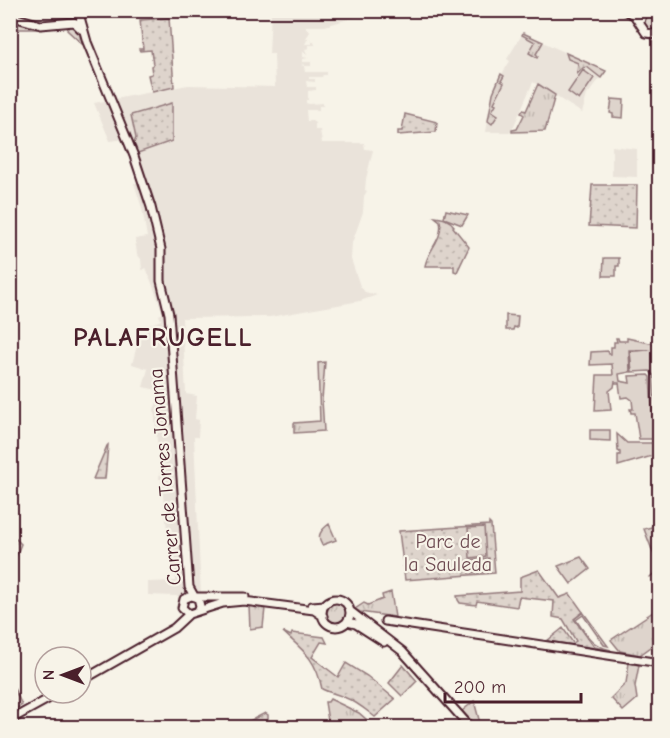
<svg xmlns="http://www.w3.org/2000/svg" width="670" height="738" font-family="'Comic Neue',sans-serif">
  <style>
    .built { fill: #eae3da }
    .grass { fill: url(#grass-tufts); stroke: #947a7c; stroke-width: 1.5 }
    .park { fill: url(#park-dots); stroke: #947a7c; stroke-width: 1.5 }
    .garden { fill: #ded4cc; stroke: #947a7c; stroke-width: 1.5 }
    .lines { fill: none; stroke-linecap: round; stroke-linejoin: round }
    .stream { stroke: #8e7275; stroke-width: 1.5 }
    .tertiary-casing { stroke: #4a1f2b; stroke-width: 11 }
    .tertiary { stroke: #f7f3e8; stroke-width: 7 }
    .labels { text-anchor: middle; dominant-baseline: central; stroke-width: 4.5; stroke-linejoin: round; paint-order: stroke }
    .street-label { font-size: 20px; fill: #4a1f2b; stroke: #f7f3e8 }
    .park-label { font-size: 20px; fill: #6f4c53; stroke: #f7f3e8 }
    .district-label { font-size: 26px; font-weight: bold; letter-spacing: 1.5px; fill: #4a1f2b; stroke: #f7f3e8 }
  </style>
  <defs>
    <pattern id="grass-tufts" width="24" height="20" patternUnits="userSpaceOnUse" patternTransform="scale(1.5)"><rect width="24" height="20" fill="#ded4cc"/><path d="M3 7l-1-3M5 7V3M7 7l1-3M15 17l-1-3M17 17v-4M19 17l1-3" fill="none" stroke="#c0b6af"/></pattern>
    <pattern id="park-dots" width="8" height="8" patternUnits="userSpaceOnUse" patternTransform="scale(1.5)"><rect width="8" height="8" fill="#ded4cc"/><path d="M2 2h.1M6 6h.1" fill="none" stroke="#c0b6af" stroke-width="1.8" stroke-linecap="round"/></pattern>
  </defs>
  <rect width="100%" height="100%" fill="#f7f3e8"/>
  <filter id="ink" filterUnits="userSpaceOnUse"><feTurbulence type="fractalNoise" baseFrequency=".0167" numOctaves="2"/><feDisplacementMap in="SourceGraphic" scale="12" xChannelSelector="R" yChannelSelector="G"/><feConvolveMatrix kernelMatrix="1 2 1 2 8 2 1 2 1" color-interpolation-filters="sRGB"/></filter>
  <g filter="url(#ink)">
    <path class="built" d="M271 11H362V15L325 26H306V29H308L310 32 306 38 311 40H307L305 44H312V42H314L315 45H309V48L305 49 307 54 303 52V57L308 58 303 59V62H311V66H305L304 64 301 65 304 66 305 72H327V75H323L322 77H309V79H315V82L306 81 307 87H316V90L308 91V100H306V103L309 104 323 103V106H319V110H306L307 121H312L315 123V130H320L322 143H364L365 149 373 150 366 179 365 190 367 191 364 196 363 212 352 243 351 259 360 286 365 292 377 295 360 301 270 317 182 318 186 394 197 396 195 419 199 420 198 437H194L201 597 148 595V582L176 581 172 529H167L161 479H159L160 470 154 409 162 391 143 387 148 369 132 364 139 338 149 325 161 320 159 315 163 313 147 270 145 268 142 270 141 259 137 254 135 239 147 237 142 208 134 183H143L126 139 110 141 94 103 188 85 275 87 274 54H269Z
      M523 33 606 71 587 95 582 113 533 82 513 128 512 132H486L492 97 497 82 510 61 507 59Z
      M612 146 637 149V177L612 176Z
      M658 151H660V249L655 248Z"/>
    <path class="grass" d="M644 22a8 8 0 1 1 16 0a8 8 0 1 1-16 0Z
      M11 20 47 27V29H13L11 26Z
      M69 26 77 27 83 41 82 44 67 30Z
      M523 33 543 42 536 54 538 56 537 58 529 53 535 42 522 35Z
      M566 53 606 71 601 78 587 67 583 68 577 74 578 63 568 59Z
      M501 74 504 76 501 81 504 83 494 103 496 104 492 111 498 115 492 124 488 121 493 93Z
      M538 84 555 95 545 131 512 132V130L517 129 524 115 521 113 523 110 526 111Z
      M325 362 322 400 324 431 294 433V423L320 421 318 363Z
      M329 524 336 540 322 545C316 536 321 530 329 524Z
      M659 525 660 568H659L644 529Z
      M581 557 590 569 571 584 558 566Z
      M391 592 395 617 360 612 355 609 364 603 368 605 383 599 382 595Z
      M327 613a10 10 0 1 1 20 0a10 10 0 1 1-20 0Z
      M249 605 265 608 263 627 250 629Z
      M656 610 659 616V641L640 655 620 651 611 640Z
      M583 612 608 646 604 645 583 615 576 620C588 637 591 645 611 650L593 647 574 619Z
      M629 663 639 665 635 686 637 699 623 711 611 698 626 683Z
      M10 680 22 705 11 712V704H13L11 703V691L15 692 13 688H11Z
      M330 699 359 713 375 727H329L325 702H328Z
      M474 701 480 723 476 727 473 726 474 724 462 711Z"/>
    <path class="park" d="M169 18 174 87 152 92 148 75 152 74 151 66 153 65 151 50 140 51 139 49H143L140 20Z
      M172 103V141L135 154 134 143 136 138 131 115Z
      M405 114 437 122 436 132 398 135V131H402Z
      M592 185H637L636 228 589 226Z
      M435 217C443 218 449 219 454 226L453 227 469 247 457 272 454 271V266H425C428 249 444 239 440 221Z
      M108 445 105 479H93L107 446Z
      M489 523 491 525 495 573 405 580 399 531 489 525Z
      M16 539 21 544 11 569V541Z
      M539 570 559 598 570 594 583 612 574 619 595 648 547 641 563 628 573 643 576 641 563 619 553 617 554 601 519 597 517 607 477 601 476 605 460 603 458 600 457 596 520 591V577Z
      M283 632 291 636 292 633 324 637 327 643 321 642 312 657 338 677 346 663 367 676 395 699 375 717C366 710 357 702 346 698 338 694 330 693 322 689 316 659 304 651 283 632Z
      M403 665 417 681 402 696 389 683Z
      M265 713 268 715V727H240V726Z"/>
    <path class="garden" d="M583 70 594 78 579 100 568 92Z
      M612 99 624 100 623 118 613 117V114L610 113Z
      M446 210 468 215 462 225 444 218Z
      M604 258H619V266H616V276H603Z
      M506 315 518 316 517 328 514 327 513 330H506Z
      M616 338H618L619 341H627V338L659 345V432L656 422 653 375 650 371 632 372 630 351 649 350H629L630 372 619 374 620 381 630 383 629 376 648 375 650 377 653 424 657 435 656 439H639L635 413H631L630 409H633L632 400 628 397 621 398 619 383H615V381L614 387 609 391 611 410 595 411 597 375H613L612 364 590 365 591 352 608 351 609 354H611V347H614V342H617Z
      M590 430H610V441L590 440Z
      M617 434 627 443H657L659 454 618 466V455H620V452L618 451Z
      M484 527 486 556 470 558 468 528Z
      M489 558 490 571 469 573 468 560Z"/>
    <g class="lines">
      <path class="stream" d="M631 372 630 351 649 350
        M650 577 660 568"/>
      <defs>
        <path id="tertiary" d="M78 10 87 42 134 156 151 207 161 249V281L169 314 189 587 194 596
          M624 10 634 15 646 33 654 34 660 31
          M656 10 660 13
          M10 16 41 25 74 22 81 29
          M640 22 642 15 648 10
          M196 597H245
          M322 613a14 14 0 1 1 28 0a14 14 0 1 1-28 0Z
          M312 606 325 605
          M198 611 200 606 198 598 191 596 184 599 182 608 189 614 223 603 244 601 314 610 323 616
          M350 611 402 651 471 728
          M385 621 660 663
          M347 622 356 624 384 642
          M81 681 174 628 189 614
          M10 720 59 693"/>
      </defs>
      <use href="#tertiary" class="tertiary-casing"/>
      <use href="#tertiary" class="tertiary"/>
    </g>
  </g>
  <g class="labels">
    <g class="street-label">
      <text transform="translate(165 477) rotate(-95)">Carrer de Torres Jonama</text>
    </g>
    <g class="park-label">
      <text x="448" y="541">Parc de<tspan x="448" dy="23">la Sauleda</tspan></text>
    </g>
    <g class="district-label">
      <text x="163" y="338">PALAFRUGELL</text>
    </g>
  </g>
  <rect width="670" height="738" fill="none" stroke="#f7f3e8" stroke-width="36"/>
  <rect x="18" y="18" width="634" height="702" fill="none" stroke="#4a1f2b" stroke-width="2" filter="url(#ink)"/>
  <g transform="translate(63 675) rotate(270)"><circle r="28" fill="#f7f3e8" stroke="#b29e9c" stroke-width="1.5"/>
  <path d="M0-4.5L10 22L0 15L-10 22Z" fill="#4a1f2b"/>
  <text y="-9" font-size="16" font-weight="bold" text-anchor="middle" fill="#4a1f2b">N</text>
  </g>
  <path d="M445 693v9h136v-9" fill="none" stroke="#4a1f2b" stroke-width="3"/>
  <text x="454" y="693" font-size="18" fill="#4a1f2b" stroke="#f7f3e8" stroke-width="4.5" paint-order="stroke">200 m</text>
</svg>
